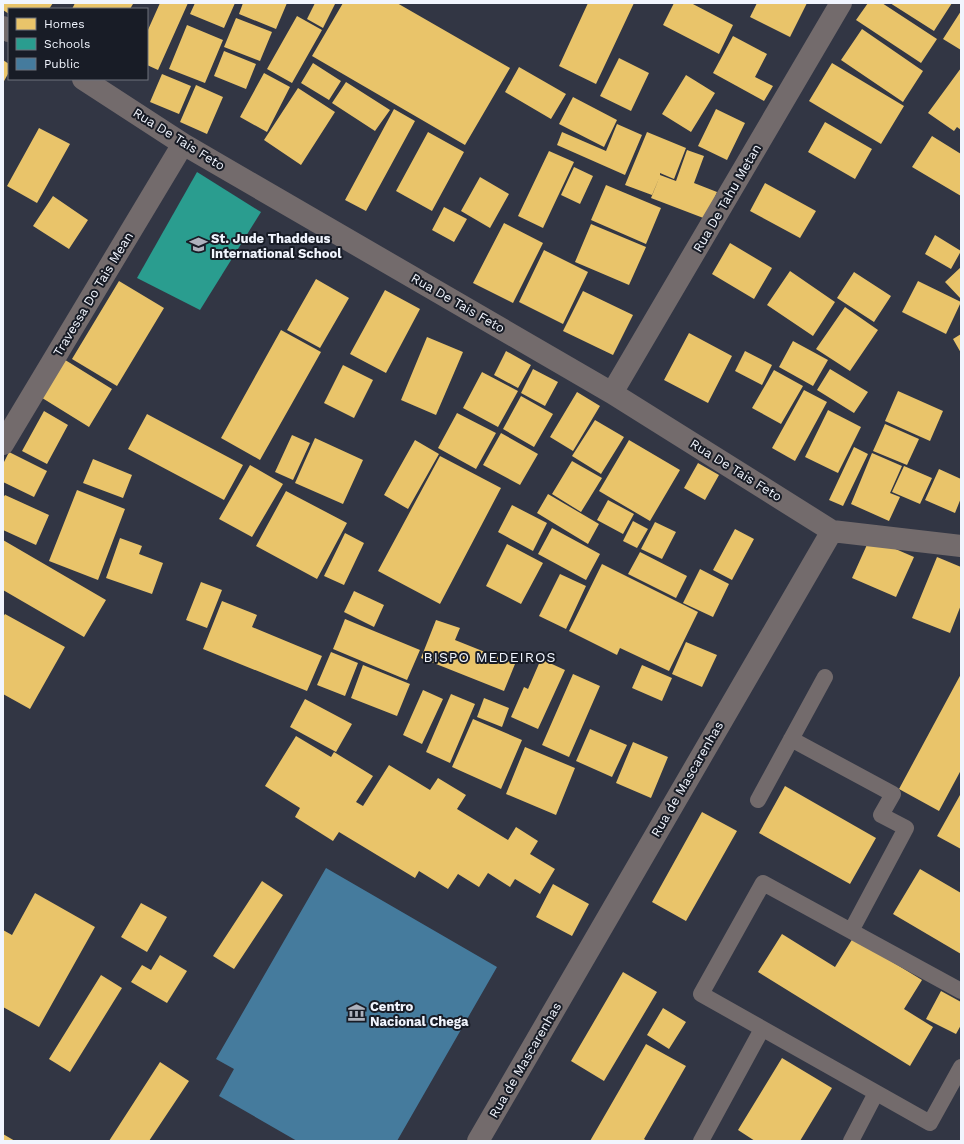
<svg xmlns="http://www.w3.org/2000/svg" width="964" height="1144" font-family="'Work Sans',sans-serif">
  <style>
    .homes { fill: #e9c46a }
    .schools { fill: #2a9d8f }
    .public { fill: #457b9d }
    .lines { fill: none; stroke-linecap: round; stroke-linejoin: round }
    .lane { stroke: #736b6c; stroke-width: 16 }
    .street { stroke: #736b6c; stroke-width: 22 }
    .labels { text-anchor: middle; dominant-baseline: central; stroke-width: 4; stroke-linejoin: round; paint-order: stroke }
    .street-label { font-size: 13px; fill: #f1f5fe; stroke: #181c26 }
    .poi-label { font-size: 13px; font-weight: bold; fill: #f1f5fe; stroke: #181c26; text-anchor: start }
    .neighbourhood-label { font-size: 14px; letter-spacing: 1px; fill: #f1f5fe; stroke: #181c26 }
  </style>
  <rect width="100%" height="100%" fill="#323644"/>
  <path class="homes" d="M3 3H53L49 9H9V14L3 10Z
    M75 3H130L133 4 130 9H72Z
    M160 3H188L158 70 147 65V32Z
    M195 3H235L224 28 190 14Z
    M243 3H287L276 29 239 14Z
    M315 3 335 4 323 28 307 19Z
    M343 3H397L510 68 465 145 312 56Z
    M588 3H634L596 84 559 66Z
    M674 3H691L733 25 719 54 663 25Z
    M757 3H807L790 37 750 17Z
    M868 3H882L937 39 921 63 856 20Z
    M890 3H952L934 31Z
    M961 11V50L943 39Z
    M297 16 322 30 292 83 267 69Z
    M236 18 272 32 260 61 224 47Z
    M187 25 223 40 205 83 169 69Z
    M862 29 923 71 903 102 841 60Z
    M733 36 767 54 755 77 773 86 764 101 713 73Z
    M224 51 256 64 246 89 214 76Z
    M619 58 649 73 631 111 600 96Z
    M3 60 9 64V72L3 83Z
    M313 63 341 81 329 100 301 83Z
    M832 63 904 106 881 144 809 101Z
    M519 67 566 94 551 119 505 92Z
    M961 68V130L957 127 954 131 928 113Z
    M264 73 290 87 267 132 240 117Z
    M162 74 191 86 179 114 150 102Z
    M686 75 715 93 691 132 662 114Z
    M346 82 390 110 375 131 332 103Z
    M196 85 223 97 207 134 180 122Z
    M298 88 335 112 301 165 264 140Z
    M573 97 617 120 604 147 559 124Z
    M394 109 415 121 366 211 345 200Z
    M716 109 745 123 727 160 698 146Z
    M825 122 872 149 855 179 808 152Z
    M617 124 642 135 625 175 557 145 562 132 606 151Z
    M39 128 70 144 37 203 7 186Z
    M428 132 464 152 432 211 396 191Z
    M647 132 686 148 674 179 660 173V175L676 181 687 150 704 156 694 183 717 192 706 219 651 198 660 176 652 195 625 185Z
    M932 136 961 154V196L912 167Z
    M549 151 574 162 543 228 518 216Z
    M574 167 593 176 580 204 561 195Z
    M480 177 509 194 490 228 461 211Z
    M765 183 816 211 800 238 750 211Z
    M606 185 661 208 646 244 591 220Z
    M53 196 88 220 69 249 33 226Z
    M444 207 467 219 454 242 432 230Z
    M504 223 543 243 513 303 473 283Z
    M591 224 646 247 629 285 575 262Z
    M935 235 961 251 951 269 925 254Z
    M730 243 772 268 754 299 712 274Z
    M544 250 588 272 563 324 519 302Z
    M961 267V299L945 282Z
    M790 271 835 302 813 336 767 305Z
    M854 272 891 296 874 322 837 298Z
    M316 279 349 298 320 348 287 330Z
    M119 281 164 308 117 386 72 359Z
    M918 281 961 302 946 334 902 312Z
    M385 290 420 309 386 373 350 354Z
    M583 291 633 315 613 355 563 331Z
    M845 307 878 330 850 371 816 349Z
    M281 330 321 352 260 460 221 438Z
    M689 333 732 356 708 403 664 380Z
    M961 334V353L953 339Z
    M427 337 463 352 436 415 401 400Z
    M793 341 828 360 813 386 779 367Z
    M506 351 531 365 518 388 494 375Z
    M745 351 772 365 762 385 735 371Z
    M62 358 112 389 89 427 39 396Z
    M343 365 373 380 354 418 324 403Z
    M533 369 558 382 545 406 521 393Z
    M830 369 868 392 854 413 817 390Z
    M774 370 803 386 781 424 752 408Z
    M482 372 518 391 498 427 463 408Z
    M804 390 827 402 795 461 772 448Z
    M898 391 943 411 930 441 885 421Z
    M577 392 600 406 573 451 550 437Z
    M521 396 553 414 534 447 503 429Z
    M828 410 861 427 838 473 805 457Z
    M44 411 68 425 47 464 22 451Z
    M457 413 496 433 476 469 438 448Z
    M147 414 243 465 224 500 128 449Z
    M595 420 624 437 601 474 572 456Z
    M885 424 919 439 907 465 873 451Z
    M501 433 538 454 520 485 483 465Z
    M292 435 310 443 293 480 275 472Z
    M315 438 363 460 343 504 295 483Z
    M415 440 439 454 408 509 384 495Z
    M629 440 680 470 650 521 599 491Z
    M854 447 868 454 843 506 829 500Z
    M9 452 47 471 34 497 3 482V464Z
    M872 453 902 466 890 493 900 497 889 521 851 504Z
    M440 456 501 488 440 604 378 571Z
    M93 459 132 475 123 498 83 483Z
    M572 461 602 478 581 512 552 494Z
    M698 463 719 475 705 500 684 488Z
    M250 465 283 484 252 537 219 519Z
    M904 466 932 478 920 504 892 492Z
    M939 469 961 479V498L955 513 925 500Z
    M77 490 125 509 98 580 49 561Z
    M286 491 347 523 317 579 256 546Z
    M548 494 599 524 588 544 537 513Z
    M5 495 49 515 36 545 3 530V498Z
    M608 500 634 514 623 534 597 520Z
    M512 505 547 523 533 551 498 532Z
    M633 521 648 529 637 548 623 541Z
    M655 522 676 532 662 559 641 549Z
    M552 528 600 554 586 580 538 554Z
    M735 529 754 539 732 580 713 570Z
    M345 533 364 543 344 585 324 576Z
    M120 538 142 546 139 554 163 563 152 594 106 578Z
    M870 538 914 557 896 597 852 578Z
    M3 540 106 600 84 637 3 590Z
    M507 544 543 563 521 604 486 586Z
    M640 552 687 576 676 598 628 574Z
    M937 557 961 567V605L950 633 912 618Z
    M602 564 698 612 669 671 620 648 617 655 569 631Z
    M700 569 729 584 713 617 683 603Z
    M560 574 586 586 566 629 539 616Z
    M201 582 222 590 207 628 186 620Z
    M354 591 384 605 374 627 344 612Z
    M222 601 257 615 252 627 322 656 307 691 203 649Z
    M5 614 65 647 30 709 3 694V617Z
    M345 619 420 650 407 680 333 649Z
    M436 620 460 628 455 640 515 664 504 691 421 658Z
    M686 642 717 655 702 687 672 674Z
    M331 652 358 663 345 696 317 685Z
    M541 659 565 670 538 729 511 717 524 687 528 689Z
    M363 665 410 684 397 716 351 698Z
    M642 665 672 678 662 701 632 688Z
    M573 674 600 686 569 757 542 745Z
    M961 674V770L939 811 899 789Z
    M423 690 443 699 422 744 403 735Z
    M451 694 475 704 450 763 426 752Z
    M484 698 509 708 502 727 477 717Z
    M305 699 352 724 336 752 290 727Z
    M473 719 522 740 501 789 452 767Z
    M590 729 627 745 612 777 576 761Z
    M296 736 331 757 334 752 373 776 356 802 363 806 389 765 430 790 438 778 466 795 457 809 508 840 516 827 538 841 530 854 555 869 540 894 515 879 510 887 488 873 479 887 458 874 448 889 419 871 415 878 339 832 333 841 295 817 300 808 265 786Z
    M633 742 668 757 651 798 616 783Z
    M525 747 575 768 556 815 506 794Z
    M785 786 876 838 850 884 759 833Z
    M960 795 961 796V849L937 836Z
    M702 812 737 831 686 921 652 902Z
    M920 869 961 893V954L893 914Z
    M262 881 283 895 234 969 213 956Z
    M553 884 589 904 572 936 536 917Z
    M35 893 95 927 39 1027 3 1007V930L12 935Z
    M141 903 167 917 147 952 121 937Z
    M782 934 835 967 853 938 922 980 904 1009 933 1027 910 1066 758 972Z
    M160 955 187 971 167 1003 131 982 142 965 151 970Z
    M623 972 657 992 604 1081 571 1061Z
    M101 975 122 988 70 1072 49 1059Z
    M941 991 961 1002V1025L956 1034 926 1019Z
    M663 1008 686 1022 669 1049 647 1035Z
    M646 1044 686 1066 644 1139 647 1141H590Z
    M782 1058 832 1088 800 1141H755L738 1130Z
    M160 1062 189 1081 149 1141H109Z
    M3 1134 15 1141H3Z"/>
  <path class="schools" d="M197 172 261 212 200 310 137 278Z"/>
  <path class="public" d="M326 868 497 967 397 1141H297L219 1096 234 1069 216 1059Z"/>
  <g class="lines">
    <path class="lane" d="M791 739 893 794 881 815 906 828 851 931
      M758 800 825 677
      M961 991 763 883 701 994 930 1123 961 1067
      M701 1141 762 1029
      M851 1141 876 1093"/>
    <path class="street" d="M3 27 9 31
      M83 79 183 144 612 393 832 531
      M612 393 841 3
      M3 444 183 144
      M478 1141 832 531 961 546"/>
  </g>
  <defs>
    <symbol id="school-bare" viewBox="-9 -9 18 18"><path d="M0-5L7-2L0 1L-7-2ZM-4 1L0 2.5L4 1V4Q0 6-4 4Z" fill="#aeb2bd" stroke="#181c26" stroke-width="2.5" paint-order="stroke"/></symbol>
    <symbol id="museum-bare" viewBox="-9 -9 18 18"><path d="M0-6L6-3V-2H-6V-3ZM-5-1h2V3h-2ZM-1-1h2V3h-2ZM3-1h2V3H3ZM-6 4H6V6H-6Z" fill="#aeb2bd" stroke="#181c26" stroke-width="2.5" paint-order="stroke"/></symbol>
  </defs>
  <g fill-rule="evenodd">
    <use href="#school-bare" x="186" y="232" width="25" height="25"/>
    <use href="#museum-bare" x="344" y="1000" width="25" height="25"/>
  </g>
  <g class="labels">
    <g class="street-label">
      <text transform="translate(179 139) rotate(32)">Rua De Tais Feto</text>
      <text transform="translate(727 198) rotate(-60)">Rua De Tahu Metan</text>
      <text transform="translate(93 294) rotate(-59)">Travessa Do Tais Mean</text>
      <text transform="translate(458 303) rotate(30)">Rua De Tais Feto</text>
      <text transform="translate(736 470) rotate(32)">Rua De Tais Feto</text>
      <text transform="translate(687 779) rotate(-60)">Rua de Mascarenhas</text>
      <text transform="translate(525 1060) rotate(-60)">Rua de Mascarenhas</text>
    </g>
    <g class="poi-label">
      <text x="211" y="238">St. Jude Thaddeus<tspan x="211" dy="15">International School</tspan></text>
      <text x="370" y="1006">Centro<tspan x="370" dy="15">Nacional Chega</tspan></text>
    </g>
    <g class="neighbourhood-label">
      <text x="490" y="657">BISPO MEDEIROS</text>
    </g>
  </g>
  <rect width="964" height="1144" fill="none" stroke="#f1f5fe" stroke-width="8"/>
  <rect x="8" y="8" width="140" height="72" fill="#181c26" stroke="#6f737c"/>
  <rect x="16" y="18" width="20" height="12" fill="#e9c46a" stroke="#6f737c"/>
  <text x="44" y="28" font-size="12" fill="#f1f5fe">Homes</text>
  <rect x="16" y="38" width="20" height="12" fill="#2a9d8f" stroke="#6f737c"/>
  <text x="44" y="48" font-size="12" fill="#f1f5fe">Schools</text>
  <rect x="16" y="58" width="20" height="12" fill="#457b9d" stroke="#6f737c"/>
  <text x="44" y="68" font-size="12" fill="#f1f5fe">Public</text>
</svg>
